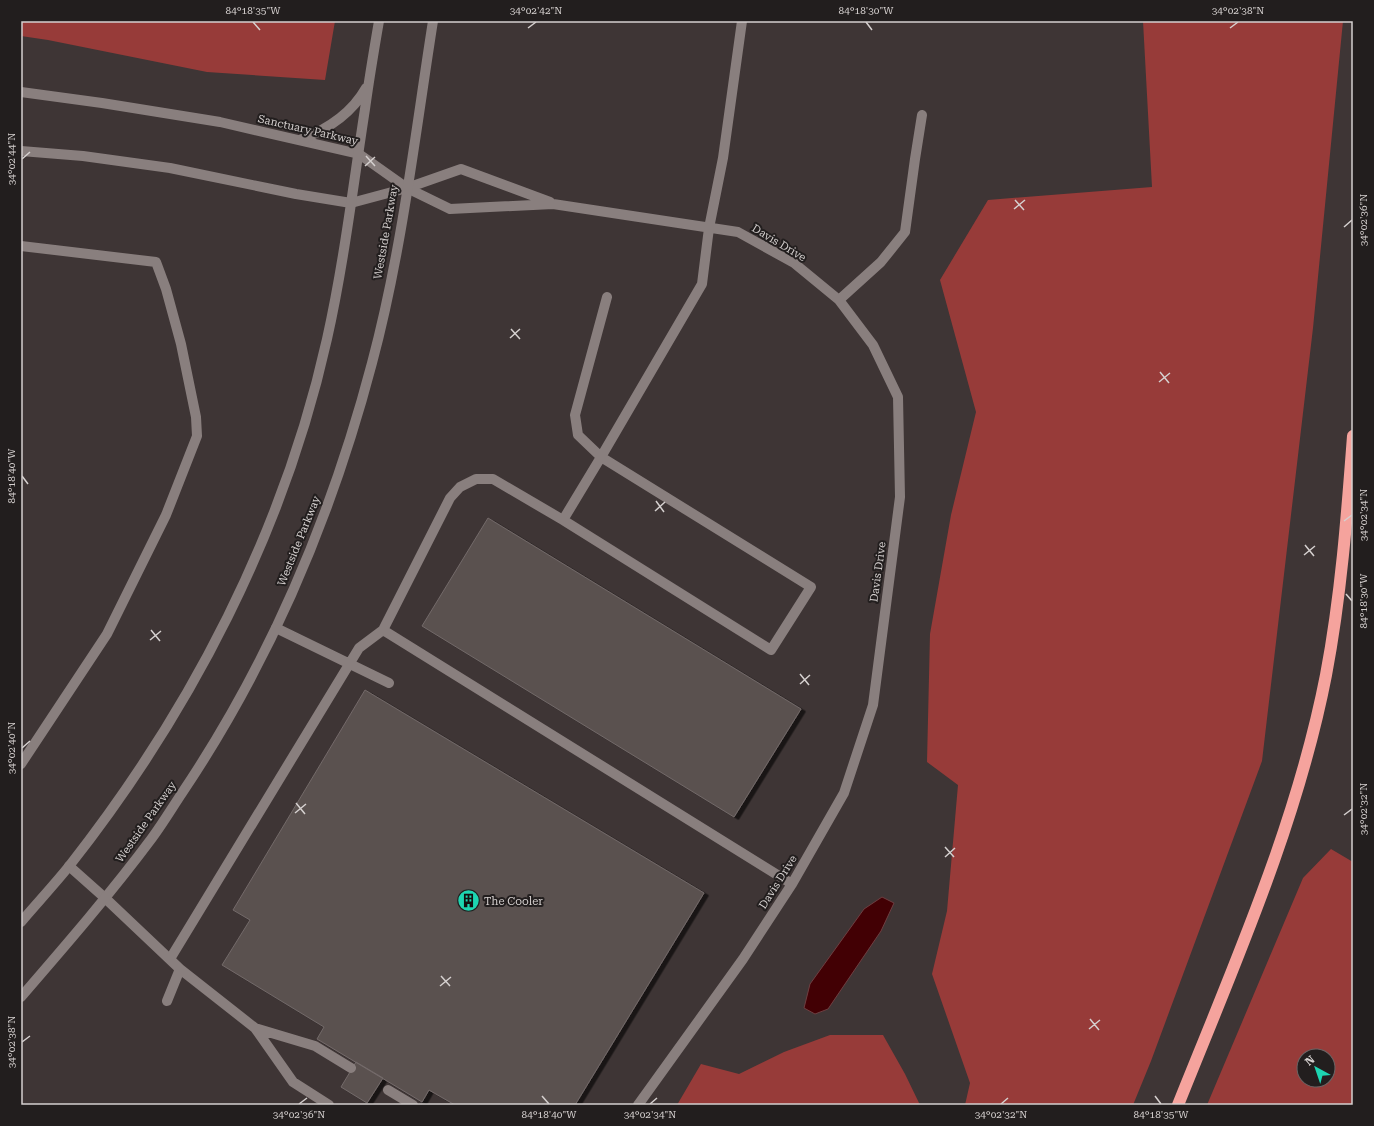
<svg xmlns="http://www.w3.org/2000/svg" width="1374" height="1126" font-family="'Roboto Serif',serif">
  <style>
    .forest { fill: #973b39; fill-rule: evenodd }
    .water { fill: #420004; stroke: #6e3e41 }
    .building { fill: #5a5150; stroke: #736a69; filter: url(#shadow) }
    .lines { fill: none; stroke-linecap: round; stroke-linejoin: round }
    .service { stroke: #897f7e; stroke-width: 10 }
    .minor { stroke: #897f7e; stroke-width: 10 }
    .secondary { stroke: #897f7e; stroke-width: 10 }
    .motorway { stroke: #f5a39d; stroke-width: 12 }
    .ticks { fill: none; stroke: #d5d0cf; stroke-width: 1.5 }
    .labels { text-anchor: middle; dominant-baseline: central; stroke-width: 4; stroke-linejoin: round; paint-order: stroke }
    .street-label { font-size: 11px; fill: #d5d0cf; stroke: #221e1e }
    .poi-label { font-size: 11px; fill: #d5d0cf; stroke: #221e1e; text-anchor: start }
    .neatline { fill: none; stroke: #d5d0cf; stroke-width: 1.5 }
    .ticks-label { font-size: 10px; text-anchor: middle; fill: #d5d0cf }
  </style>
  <defs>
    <filter id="shadow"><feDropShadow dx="4.5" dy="2.5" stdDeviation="0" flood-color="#0009"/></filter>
  </defs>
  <rect width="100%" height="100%" fill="#3e3535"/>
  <path class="forest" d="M21 21H335L325 80 207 72 48 40 21 36Z
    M1143 21H1343L1313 328 1262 761 1151 1061 1133 1105H965L970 1083 932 974 947 911 958 785 927 762 930 634 951 515 976 412 940 280 988 200 1152 187Z
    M1331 849 1353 862V1105H1207L1303 878ZM1304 1056H1328V1080H1304Z
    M830 1035H883L905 1074 920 1105H677L701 1064 739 1074 784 1052Z"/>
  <path class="water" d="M882 897 894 903 881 931 828 1009 815 1014 804 1008 810 984 864 909Z"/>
  <path class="building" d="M488 518 801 709 734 817 422 626Z
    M365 690 704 893 575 1105H455L429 1090 422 1102 317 1039 324 1027 222 965 250 920 233 910Z
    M356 1062 383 1078 367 1103 341 1087Z"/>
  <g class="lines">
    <path class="service" d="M407 188 450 209 553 204 738 232 794 263 839 300 873 345 898 397 900 497 873 705 844 793 792 884 743 959 638 1105
      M407 188 461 169 550 202
      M21 246 156 262 166 289 181 344 196 417 197 436 166 515 107 634 21 764
      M839 300 881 262 905 232 915 159 922 115
      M563 520 601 457 578 435 575 415 607 297
      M276 628 389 683
      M383 630 450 498 460 487 476 479H493L563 520 771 650 811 587 601 457 702 284 709 228 723 158 742 21
      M69 866 105 898 180 969 255 1028 293 1082 329 1105
      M170 959 359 648 383 630 792 884
      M167 1001 180 969
      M255 1028 315 1046 351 1068
      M388 1090 413 1105"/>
    <path class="minor" d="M21 92 102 103 220 122 359 154 407 188
      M21 151 83 156 170 168 296 194 351 203 407 188"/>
    <path class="secondary" d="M300 140C326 130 352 113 366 88
      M21 922C37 903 54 885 70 865 191 711 284 532 327 339 344 263 353 186 365 109 369 80 374 50 379 21
      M21 997C66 945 111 893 152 838 163 823 172 808 182 793 270 662 332 515 372 363 402 251 415 135 433 21"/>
    <path class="motorway" d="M1178 1105C1234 965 1297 824 1326 675 1341 596 1347 516 1353 436"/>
  </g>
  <path class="ticks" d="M253 22 260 30M866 22 872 30M528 28 536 22M1230 28 1238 22M366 156 375 166M22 159 30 152M365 166 375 157M1015 200 1024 210M1014 209 1025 200M1344 227 1352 220M511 329 520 339M510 338 520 329M1160 372 1169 383M1159 382 1170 373M22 476 28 484M656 501 664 512M655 511 665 502M1344 521 1352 515M1305 545 1314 556M1304 555 1315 546M1346 594 1352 601M151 630 160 641M150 640 161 631M800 674 809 685M800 684 810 675M22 748 30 741M296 803 305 814M295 813 306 804M1344 815 1352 809M945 847 954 857M945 857 955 848M441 976 450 986M440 986 451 977M1090 1019 1099 1030M1089 1029 1100 1020M22 1042 30 1036M542 1096 549 1104M1155 1096 1161 1104M299 1104 307 1098M650 1104 657 1098M1001 1104 1008 1098"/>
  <defs>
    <symbol id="building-disc" viewBox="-11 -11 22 22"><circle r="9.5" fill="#1dd5b1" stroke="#221e1e"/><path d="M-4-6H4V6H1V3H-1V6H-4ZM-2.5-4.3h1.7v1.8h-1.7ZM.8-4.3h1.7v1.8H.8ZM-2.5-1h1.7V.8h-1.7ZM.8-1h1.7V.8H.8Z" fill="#111"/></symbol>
  </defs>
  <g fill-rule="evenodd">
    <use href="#building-disc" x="456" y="888" width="25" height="25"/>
  </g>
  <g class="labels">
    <g class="street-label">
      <text transform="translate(308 130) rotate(13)">Sanctuary Parkway</text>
      <text transform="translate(386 232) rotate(-80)">Westside Parkway</text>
      <text transform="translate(779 243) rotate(31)">Davis Drive</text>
      <text transform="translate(299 541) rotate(-68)">Westside Parkway</text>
      <text transform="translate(878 572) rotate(-82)">Davis Drive</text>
      <text transform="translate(146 822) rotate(-55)">Westside Parkway</text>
      <text transform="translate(778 882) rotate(-58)">Davis Drive</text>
    </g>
    <g class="poi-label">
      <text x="484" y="901">The Cooler</text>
    </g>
  </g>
  <rect width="1374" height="1126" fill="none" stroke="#221e1e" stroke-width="44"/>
  <g transform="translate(1316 1068) rotate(320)"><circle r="19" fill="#221e1e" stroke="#6a6565"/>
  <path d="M0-3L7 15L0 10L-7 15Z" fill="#1dd5b1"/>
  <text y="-6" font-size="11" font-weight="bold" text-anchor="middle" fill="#d5d0cf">N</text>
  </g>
  <rect x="22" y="22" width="1330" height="1082" class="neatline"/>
  <g class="ticks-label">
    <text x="253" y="14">84°18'35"W</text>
    <text x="536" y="14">34°02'42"N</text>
    <text x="866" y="14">84°18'30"W</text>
    <text x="1238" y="14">34°02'38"N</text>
    <text transform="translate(11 159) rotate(-90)" y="4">34°02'44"N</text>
    <text transform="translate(1363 220) rotate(-90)" y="4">34°02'36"N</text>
    <text transform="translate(11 476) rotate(-90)" y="4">84°18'40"W</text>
    <text transform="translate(1363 515) rotate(-90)" y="4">34°02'34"N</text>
    <text transform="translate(1363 601) rotate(-90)" y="4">84°18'30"W</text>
    <text transform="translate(11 748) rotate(-90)" y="4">34°02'40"N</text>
    <text transform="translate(1363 809) rotate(-90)" y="4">34°02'32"N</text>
    <text transform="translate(11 1042) rotate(-90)" y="4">34°02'38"N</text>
    <text x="299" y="1118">34°02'36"N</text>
    <text x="549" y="1118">84°18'40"W</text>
    <text x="650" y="1118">34°02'34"N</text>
    <text x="1001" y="1118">34°02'32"N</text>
    <text x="1161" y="1118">84°18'35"W</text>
  </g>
</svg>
